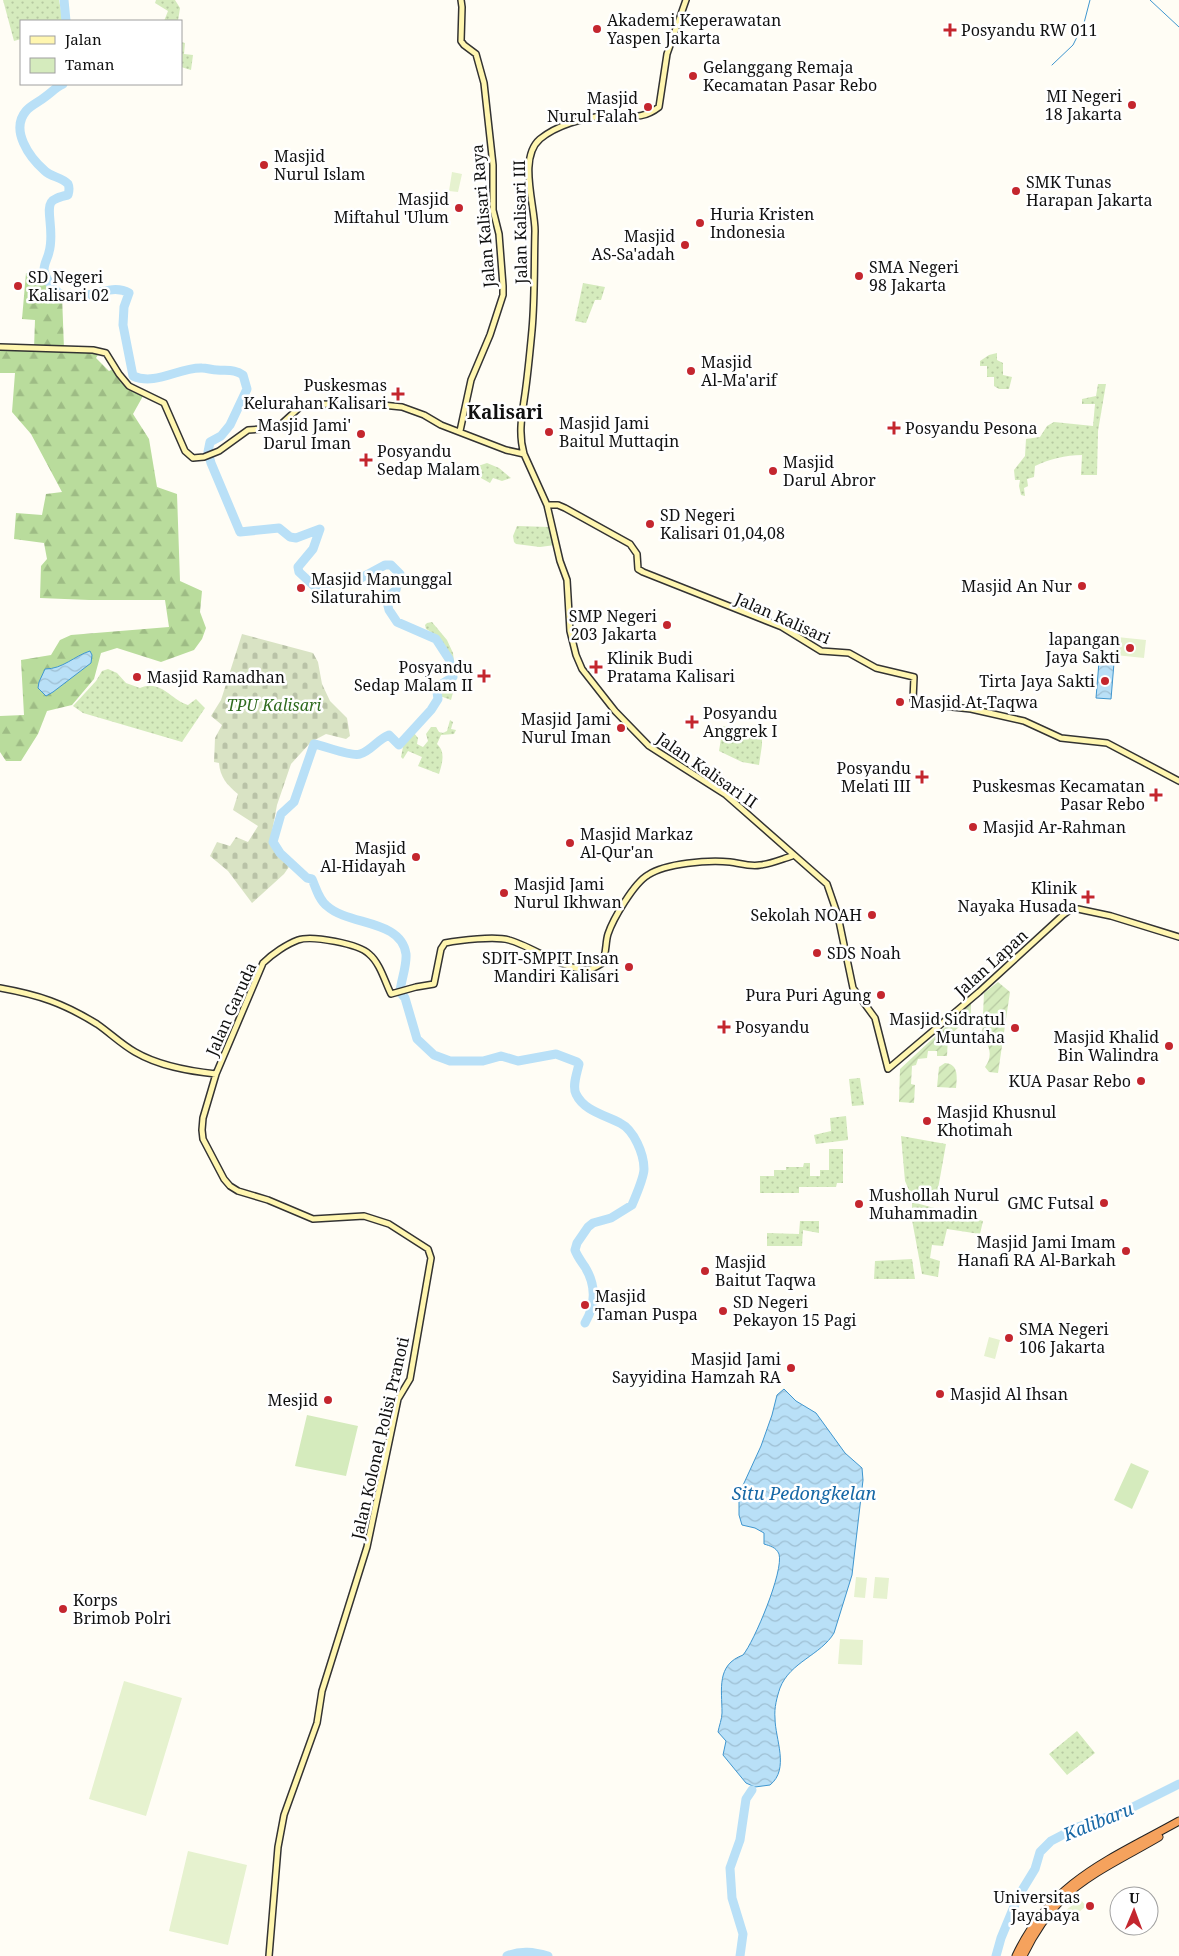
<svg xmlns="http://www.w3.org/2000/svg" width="1179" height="1956" font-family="'Noto Serif',serif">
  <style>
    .grass { fill: url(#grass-dots) }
    .forest { fill: url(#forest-firs) }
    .cemetery { fill: url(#cemetery-stones) }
    .park { fill: #d5ebbd }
    .garden { fill: url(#garden-furrows) }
    .pitch { fill: #e6f2cf }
    .water { fill: url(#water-waves); stroke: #3f96cf }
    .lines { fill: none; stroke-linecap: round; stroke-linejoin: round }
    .stream { stroke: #3f96cf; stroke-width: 1 }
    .river { stroke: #b9e0f7; stroke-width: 9 }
    .secondary-casing { stroke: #333; stroke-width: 8 }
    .highway-casing { stroke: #222; stroke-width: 9 }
    .secondary { stroke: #fff6b0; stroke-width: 5 }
    .highway { stroke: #f5a25d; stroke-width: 7 }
    .poi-dot { fill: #c4262e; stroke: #fff; stroke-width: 2 }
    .labels { text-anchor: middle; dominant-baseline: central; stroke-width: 5; stroke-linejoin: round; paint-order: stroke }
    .poi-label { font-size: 16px; fill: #111; stroke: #fff; text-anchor: start }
    .street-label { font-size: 16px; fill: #111; stroke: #fff }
    .park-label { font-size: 16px; font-style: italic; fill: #2f6b1f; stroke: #fff }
    .water-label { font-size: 18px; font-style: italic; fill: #1768a6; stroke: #fff }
    .quarter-label { font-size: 19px; font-weight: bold; fill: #111; stroke: #fff }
  </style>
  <defs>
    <pattern id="grass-dots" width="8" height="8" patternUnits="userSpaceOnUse" patternTransform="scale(1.25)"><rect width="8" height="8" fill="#d5ebbd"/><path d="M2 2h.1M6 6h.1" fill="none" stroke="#b6c8a1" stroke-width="1.8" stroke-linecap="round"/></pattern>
    <pattern id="forest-firs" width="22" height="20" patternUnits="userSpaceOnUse" patternTransform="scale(1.25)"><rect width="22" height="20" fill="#b9dc9c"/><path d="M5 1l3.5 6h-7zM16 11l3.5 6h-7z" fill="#9ebc85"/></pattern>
    <pattern id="cemetery-stones" width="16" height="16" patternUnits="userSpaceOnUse" patternTransform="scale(1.25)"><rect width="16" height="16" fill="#d9e3c4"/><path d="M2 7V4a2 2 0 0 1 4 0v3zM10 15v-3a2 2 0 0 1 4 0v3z" fill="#b9c2a7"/></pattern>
    <pattern id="garden-furrows" width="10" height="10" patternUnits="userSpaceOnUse" patternTransform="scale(1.25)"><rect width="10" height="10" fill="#d5ebbd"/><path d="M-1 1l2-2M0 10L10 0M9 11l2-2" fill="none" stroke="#b6c8a1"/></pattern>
    <pattern id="water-waves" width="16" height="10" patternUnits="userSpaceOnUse" patternTransform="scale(1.25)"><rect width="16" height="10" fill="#b9e0f7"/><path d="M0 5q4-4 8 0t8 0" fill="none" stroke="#9ebfd3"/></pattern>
  </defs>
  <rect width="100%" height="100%" fill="#fffdf5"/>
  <path class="grass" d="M3 0H59L63 21H21V39L14 41Z
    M156 0H175L180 8 178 21H164L168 11 155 3Z
    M181 42 185 43 184 54 193 55 191 70 181 67Z
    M583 283 605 287 601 300H595L586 323 575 321Z
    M997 353V360L1003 363V375L1012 377 1009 389H999L994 386V377H987V366H980V361L989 355Z
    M1098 384H1106L1098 431 1097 475H1081L1082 455C1065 455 1050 459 1035 466L1034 477 1027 479 1028 486 1024 488 1025 496 1021 495 1019 486 1020 480H1015L1014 470 1025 456 1026 439 1040 437 1047 426 1054 422 1093 426 1095 404H1082V399L1096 396Z
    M487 463 499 468 511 478 502 481 493 478 490 483 481 478 482 470 478 466Z
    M517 526 550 527 555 545 540 547 516 544 514 542 513 536Z
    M432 622 447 640 453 653 456 681 451 700 440 696 439 694 444 683 454 678C450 658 445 639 426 629L425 625 427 623Z
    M108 669 117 673 126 683 140 688C161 679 171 700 188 705L196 699 205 708 182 742 83 713 73 706 96 681 102 671Z
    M450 720 453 722 451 729 456 730 454 734 441 735 437 744C446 752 442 764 439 774L418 766 422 757 408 751 403 759 401 757 404 742 414 733 418 738 417 744 423 747 428 741 426 734 431 727H436L439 732 443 733 447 731Z
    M723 726 762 736V745L759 765 742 762 719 751Z
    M860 1078 864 1105 852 1106 849 1079Z
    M846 1116 848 1140 816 1144 814 1135 831 1131 830 1118Z
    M901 1136 946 1144 936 1200 911 1195 905 1181Z
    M829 1149H843V1183H837L836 1187H799V1193H760V1176H774V1170H786V1167H803L804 1163H810V1176H820V1170H829Z
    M912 1202 983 1221 980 1234 947 1229 943 1246 932 1245 930 1258 940 1261 938 1277 922 1274 912 1220Z
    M800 1221H819V1233L803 1230 802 1246H767V1233L799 1234Z
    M912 1259 915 1279H874L875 1261Z
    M1077 1731 1095 1753 1067 1775 1049 1754Z"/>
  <path class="forest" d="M26 273 44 276 53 289 62 295 64 349 99 353 96 358 109 371 115 368C120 383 129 391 143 396L133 414 149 439 157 487 177 494 180 581 202 591 200 612 206 628 202 639 194 650 161 662 117 648 101 653 94 679 72 705 47 711 38 734 21 761H6L0 752V716L24 715 21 660 51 655 60 640 71 635 169 627 165 600H89L40 598 41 566 47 559 44 543 14 539 16 513 42 515 46 494 62 492 31 434 12 412 15 373H0V348L34 349 35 320 22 319Z"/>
  <path class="cemetery" d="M242 634 313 653 318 662 322 684 330 701 347 718 350 736 346 739 326 734 311 742 291 764 277 805 270 842 291 864 284 874 252 903 228 871 210 856 217 842 230 846 236 837 248 842 258 826 233 810 238 794C227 785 220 777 219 763L214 762 215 738 222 725 211 716 221 700Z"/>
  <path class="park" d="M307 1415 358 1426 346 1476 295 1466Z
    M1131 1463 1149 1471 1132 1509 1114 1500Z"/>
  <path class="garden" d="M998 982 1010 992 998 1073 989 1072 985 1067C993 1056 990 1046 982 1037L984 993Z
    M971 1003V1024L960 1026 948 1037 947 1056H937V1051H928L927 1058 918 1059 916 1065 912 1066 911 1084 915 1085 914 1103 899 1102 900 1069Z
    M945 1063C959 1064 957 1077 956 1088L937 1087 939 1067Z"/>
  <path class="pitch" d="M452 172 462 174 458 192 449 191Z
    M1117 637 1146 640 1144 658 1115 655Z
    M989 1337 1000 1340 995 1359 984 1356Z
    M856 1577 867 1578 865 1598 854 1597Z
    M875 1577 889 1578 887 1599 873 1598Z
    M840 1639 863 1640 862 1665 838 1664Z
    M124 1681 182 1698 146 1816 89 1799Z
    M188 1851 247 1865 228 1945 169 1931Z
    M1080 1899 1086 1906 1072 1918 1065 1911Z"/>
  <path class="water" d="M90 651 92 655 91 663 53 692 46 696 38 688 39 682 45 669C63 669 74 656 90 651Z
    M1099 662 1114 663 1111 699 1096 698Z
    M784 1389 796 1401 816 1413 845 1453 862 1468 863 1480 852 1575 834 1633C821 1655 790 1662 780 1688 777 1697 774 1708 775 1718 775 1739 790 1769 770 1785L755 1787 746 1783 723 1755 726 1741 718 1732C719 1726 722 1719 722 1713 722 1689 716 1665 743 1655 754 1642 784 1571 779 1554 776 1547 770 1546 764 1544V1533L755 1528 742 1525 739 1515V1494L761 1446 772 1415 777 1395Z"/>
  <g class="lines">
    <path class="stream" d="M1150 0 1179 27
      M1052 65 1073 45 1084 23 1090 0"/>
    <path class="river" d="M64 0 66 21
      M63 84C56 87 52 92 45 97 39 102 31 105 26 111 10 130 29 157 45 171 51 177 62 177 68 184 70 188 69 191 68 195 49 199 48 202 50 221 51 231 52 242 49 252 48 258 44 263 44 270 44 274 48 280 50 284 71 315 105 279 129 293L124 307 123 325 133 376C156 386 179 367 202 368 207 368 212 370 217 370 227 371 235 369 243 375L247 389 230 425 221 436 210 442 208 452 211 463 240 532 279 528 290 537 296 538 320 529 313 549 298 567 299 572 314 586 361 578 385 565H391L400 574 396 590 386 598 389 610 397 622 436 639 449 659 453 677 443 683 437 692 438 699 431 710 399 745 389 735C378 739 371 751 360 754 353 757 325 746 314 744L294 802 281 814 273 842 280 853 307 878 312 879C316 888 319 900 327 906 349 926 401 919 406 954 407 966 401 980 400 992L405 998 417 1039 434 1055 450 1061H483L501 1056 518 1061 556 1054 577 1062 579 1064C577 1073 572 1086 576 1094 584 1111 605 1115 620 1123 634 1130 644 1154 644 1169 644 1176 635 1198 632 1205L611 1218 593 1223 588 1227 577 1243 575 1250C577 1256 581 1261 585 1267 596 1285 596 1304 585 1323
      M507 1956C521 1950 534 1952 548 1956
      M740 1956 743 1934 732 1898 730 1868 740 1840 746 1799 752 1790
      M996 1956 1001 1938 1018 1897 1035 1869 1040 1852 1051 1841 1078 1827 1125 1811 1179 1784"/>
    <defs>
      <path id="secondary" d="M0 347 93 350 106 353 119 374 129 386 164 403 185 451 193 458 204 457 219 451 248 430 277 428 300 407 317 404 382 405 402 407 424 415 441 425 506 450 524 454 547 505 560 561 567 580 570 631 576 655 582 669 615 711 649 746 726 795 827 884 838 916 853 988 875 1018 888 1069 979 992 1063 915 1071 909H1078L1111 916 1179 937
        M460 431 471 380 490 335 503 295V286L499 234 493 210V165L484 83 476 54 464 45 461 41 462 7 461 0
        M524 454C518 433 522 415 525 394 528 373 530 351 532 330 535 297 534 264 535 231 535 205 518 158 540 139 557 125 583 118 604 116 626 114 640 122 659 107L667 54 686 0
        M547 505H558L565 508 630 544 637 554 638 569 643 572 782 627 821 651 849 653 876 668 914 677 913 700 915 703 971 709 1024 721 1061 738 1107 743 1179 781
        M0 988C39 995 63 1003 97 1024 110 1033 121 1044 135 1052 159 1066 188 1071 216 1074
        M269 1956 278 1847 284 1815 317 1723 322 1691 367 1547 398 1399 410 1379 431 1258 428 1249 389 1224 364 1216 313 1219 268 1200 238 1191 230 1186 224 1179 203 1139 202 1130 203 1118 216 1074 263 963C272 954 287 944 298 940 312 935 359 944 369 954 380 963 385 982 391 994L416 987 434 984 441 949 445 943C460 940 495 936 509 940 532 946 568 973 591 969 594 968 598 966 601 964 607 956 605 943 608 934 613 919 634 883 648 875 666 863 708 860 730 862 739 863 750 867 760 865 771 864 782 859 792 856"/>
      <path id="highway" d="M1016 1956C1051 1881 1111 1859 1179 1821
        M1023 1956C1033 1935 1045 1916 1062 1899 1089 1873 1127 1856 1159 1837"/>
    </defs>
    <use href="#secondary" class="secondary-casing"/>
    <use href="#highway" class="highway-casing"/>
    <use href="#secondary" class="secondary"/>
    <use href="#highway" class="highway"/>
  </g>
  <g class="poi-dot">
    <circle cx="597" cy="29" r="5"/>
    <path d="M947.5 22.5h5v5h5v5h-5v5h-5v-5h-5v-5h5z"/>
    <circle cx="693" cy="76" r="5"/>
    <circle cx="1132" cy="105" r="5"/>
    <circle cx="648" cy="107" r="5"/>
    <circle cx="264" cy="165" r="5"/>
    <circle cx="1016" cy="191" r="5"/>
    <circle cx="459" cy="208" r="5"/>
    <circle cx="700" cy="223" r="5"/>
    <circle cx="685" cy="245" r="5"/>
    <circle cx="859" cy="276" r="5"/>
    <circle cx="18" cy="286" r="5"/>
    <circle cx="691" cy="371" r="5"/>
    <path d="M395.5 386.5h5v5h5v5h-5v5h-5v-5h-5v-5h5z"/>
    <path d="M891.5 420.5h5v5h5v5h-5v5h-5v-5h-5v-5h5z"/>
    <circle cx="549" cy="432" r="5"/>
    <circle cx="361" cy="434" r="5"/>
    <path d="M363.5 452.5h5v5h5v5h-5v5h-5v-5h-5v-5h5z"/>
    <circle cx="773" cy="471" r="5"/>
    <circle cx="650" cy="524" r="5"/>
    <circle cx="1082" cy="586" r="5"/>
    <circle cx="301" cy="588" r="5"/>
    <circle cx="667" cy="625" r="5"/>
    <circle cx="1130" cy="648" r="5"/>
    <path d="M593.5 659.5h5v5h5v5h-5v5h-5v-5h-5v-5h5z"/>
    <path d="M481.5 668.5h5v5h5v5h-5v5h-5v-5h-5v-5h5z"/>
    <circle cx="137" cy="677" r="5"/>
    <circle cx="1105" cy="681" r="5"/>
    <circle cx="900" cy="702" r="5"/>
    <path d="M689.5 714.5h5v5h5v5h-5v5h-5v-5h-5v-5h5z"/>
    <circle cx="621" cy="728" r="5"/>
    <path d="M919.5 769.5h5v5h5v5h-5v5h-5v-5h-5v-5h5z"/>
    <path d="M1153.5 787.5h5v5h5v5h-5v5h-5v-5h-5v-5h5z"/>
    <circle cx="973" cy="827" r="5"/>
    <circle cx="570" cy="843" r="5"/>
    <circle cx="416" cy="857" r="5"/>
    <circle cx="504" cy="893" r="5"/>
    <path d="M1085.5 889.5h5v5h5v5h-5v5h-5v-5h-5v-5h5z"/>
    <circle cx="872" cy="915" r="5"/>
    <circle cx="817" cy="953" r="5"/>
    <circle cx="629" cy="967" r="5"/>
    <circle cx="881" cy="995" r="5"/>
    <path d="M721.5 1019.5h5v5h5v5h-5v5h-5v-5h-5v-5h5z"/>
    <circle cx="1015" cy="1028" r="5"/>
    <circle cx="1169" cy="1046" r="5"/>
    <circle cx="1141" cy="1081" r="5"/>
    <circle cx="927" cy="1121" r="5"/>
    <circle cx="1104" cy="1203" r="5"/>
    <circle cx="859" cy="1204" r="5"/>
    <circle cx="1126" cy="1251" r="5"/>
    <circle cx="705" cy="1271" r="5"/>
    <circle cx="585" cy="1305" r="5"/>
    <circle cx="723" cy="1311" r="5"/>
    <circle cx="1009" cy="1338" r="5"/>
    <circle cx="791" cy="1368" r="5"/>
    <circle cx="940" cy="1394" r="5"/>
    <circle cx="328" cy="1400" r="5"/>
    <circle cx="63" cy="1609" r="5"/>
    <circle cx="1090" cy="1906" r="5"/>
  </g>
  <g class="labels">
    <g class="poi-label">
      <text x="607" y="20">Akademi Keperawatan<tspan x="607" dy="18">Yaspen Jakarta</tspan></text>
      <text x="961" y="30">Posyandu RW 011</text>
      <text x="703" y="67">Gelanggang Remaja<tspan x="703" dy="18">Kecamatan Pasar Rebo</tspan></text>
      <text x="1122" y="96" text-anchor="end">MI Negeri<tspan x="1122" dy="18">18 Jakarta</tspan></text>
      <text x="638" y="98" text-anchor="end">Masjid<tspan x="638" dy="18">Nurul Falah</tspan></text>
      <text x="274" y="156">Masjid<tspan x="274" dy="18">Nurul Islam</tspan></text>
      <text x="1026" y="182">SMK Tunas<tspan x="1026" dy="18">Harapan Jakarta</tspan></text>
      <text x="449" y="199" text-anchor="end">Masjid<tspan x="449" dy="18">Miftahul 'Ulum</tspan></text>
      <text x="710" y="214">Huria Kristen<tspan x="710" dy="18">Indonesia</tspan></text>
      <text x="675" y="236" text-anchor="end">Masjid<tspan x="675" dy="18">AS-Sa'adah</tspan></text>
      <text x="869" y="267">SMA Negeri<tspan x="869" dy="18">98 Jakarta</tspan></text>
      <text x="28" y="277">SD Negeri<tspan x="28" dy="18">Kalisari 02</tspan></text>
      <text x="701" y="362">Masjid<tspan x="701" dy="18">Al-Ma'arif</tspan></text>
      <text x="387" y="385" text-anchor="end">Puskesmas<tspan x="387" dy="18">Kelurahan Kalisari</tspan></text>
      <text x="559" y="423">Masjid Jami<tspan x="559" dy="18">Baitul Muttaqin</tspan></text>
      <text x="351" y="425" text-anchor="end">Masjid Jami'<tspan x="351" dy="18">Darul Iman</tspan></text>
      <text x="905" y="428">Posyandu Pesona</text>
      <text x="377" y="451">Posyandu<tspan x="377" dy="18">Sedap Malam</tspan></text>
      <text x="783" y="462">Masjid<tspan x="783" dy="18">Darul Abror</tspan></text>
      <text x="660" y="515">SD Negeri<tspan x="660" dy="18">Kalisari 01,04,08</tspan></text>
      <text x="311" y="579">Masjid Manunggal<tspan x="311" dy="18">Silaturahim</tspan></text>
      <text x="1072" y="586" text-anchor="end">Masjid An Nur</text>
      <text x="657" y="616" text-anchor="end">SMP Negeri<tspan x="657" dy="18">203 Jakarta</tspan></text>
      <text x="1120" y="639" text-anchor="end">lapangan<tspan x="1120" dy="18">Jaya Sakti</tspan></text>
      <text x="607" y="658">Klinik Budi<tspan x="607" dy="18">Pratama Kalisari</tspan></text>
      <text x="473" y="667" text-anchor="end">Posyandu<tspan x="473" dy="18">Sedap Malam II</tspan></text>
      <text x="147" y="677">Masjid Ramadhan</text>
      <text x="1095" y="681" text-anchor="end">Tirta Jaya Sakti</text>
      <text x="910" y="702">Masjid At-Taqwa</text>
      <text x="703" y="713">Posyandu<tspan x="703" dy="18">Anggrek I</tspan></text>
      <text x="611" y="719" text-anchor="end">Masjid Jami<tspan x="611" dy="18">Nurul Iman</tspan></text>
      <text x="911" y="768" text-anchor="end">Posyandu<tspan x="911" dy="18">Melati III</tspan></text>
      <text x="1145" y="786" text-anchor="end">Puskesmas Kecamatan<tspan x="1145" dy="18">Pasar Rebo</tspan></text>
      <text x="983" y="827">Masjid Ar-Rahman</text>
      <text x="580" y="834">Masjid Markaz<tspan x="580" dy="18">Al-Qur'an</tspan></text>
      <text x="406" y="848" text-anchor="end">Masjid<tspan x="406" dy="18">Al-Hidayah</tspan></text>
      <text x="514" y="884">Masjid Jami<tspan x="514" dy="18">Nurul Ikhwan</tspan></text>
      <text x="1077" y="888" text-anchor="end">Klinik<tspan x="1077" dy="18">Nayaka Husada</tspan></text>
      <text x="862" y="915" text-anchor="end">Sekolah NOAH</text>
      <text x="827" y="953">SDS Noah</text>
      <text x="619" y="958" text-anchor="end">SDIT-SMPIT Insan<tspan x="619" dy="18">Mandiri Kalisari</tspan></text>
      <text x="871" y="995" text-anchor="end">Pura Puri Agung</text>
      <text x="1005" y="1019" text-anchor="end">Masjid Sidratul<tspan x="1005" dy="18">Muntaha</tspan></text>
      <text x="735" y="1027">Posyandu</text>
      <text x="1159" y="1037" text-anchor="end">Masjid Khalid<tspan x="1159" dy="18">Bin Walindra</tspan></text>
      <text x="1131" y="1081" text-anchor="end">KUA Pasar Rebo</text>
      <text x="937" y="1112">Masjid Khusnul<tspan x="937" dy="18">Khotimah</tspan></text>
      <text x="869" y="1195">Mushollah Nurul<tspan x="869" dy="18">Muhammadin</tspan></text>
      <text x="1094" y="1203" text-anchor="end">GMC Futsal</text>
      <text x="1116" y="1242" text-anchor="end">Masjid Jami Imam<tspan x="1116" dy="18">Hanafi RA Al-Barkah</tspan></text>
      <text x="715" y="1262">Masjid<tspan x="715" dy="18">Baitut Taqwa</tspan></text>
      <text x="595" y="1296">Masjid<tspan x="595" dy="18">Taman Puspa</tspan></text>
      <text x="733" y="1302">SD Negeri<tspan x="733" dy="18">Pekayon 15 Pagi</tspan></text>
      <text x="1019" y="1329">SMA Negeri<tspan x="1019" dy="18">106 Jakarta</tspan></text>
      <text x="781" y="1359" text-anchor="end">Masjid Jami<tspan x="781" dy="18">Sayyidina Hamzah RA</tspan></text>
      <text x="950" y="1394">Masjid Al Ihsan</text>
      <text x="318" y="1400" text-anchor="end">Mesjid</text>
      <text x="73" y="1600">Korps<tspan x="73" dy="18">Brimob Polri</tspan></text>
      <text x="1080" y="1897" text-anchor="end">Universitas<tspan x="1080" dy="18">Jayabaya</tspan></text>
    </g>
    <g class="street-label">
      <text transform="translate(483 216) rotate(-95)">Jalan Kalisari Raya</text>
      <text transform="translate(520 222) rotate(-91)">Jalan Kalisari III</text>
      <text transform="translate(783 618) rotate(24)">Jalan Kalisari</text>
      <text transform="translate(707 770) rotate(35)">Jalan Kalisari II</text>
      <text transform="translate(991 963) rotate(-42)">Jalan Lapan</text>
      <text transform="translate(231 1009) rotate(-66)">Jalan Garuda</text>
      <text transform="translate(380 1438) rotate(-77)">Jalan Kolonel Polisi Pranoti</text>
    </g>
    <g class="park-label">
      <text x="274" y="705">TPU Kalisari</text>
    </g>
    <g class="water-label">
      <text x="804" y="1493">Situ Pedongkelan</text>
      <text transform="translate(1098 1821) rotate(-22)">Kalibaru</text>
    </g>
    <g class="quarter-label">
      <text x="505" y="412">Kalisari</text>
    </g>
  </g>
  <rect x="20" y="20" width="162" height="65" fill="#ffffff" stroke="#a0a0a0"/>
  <rect x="30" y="36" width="25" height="8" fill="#fff6b0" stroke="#a0a0a0"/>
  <text x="65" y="45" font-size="15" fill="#111111">Jalan</text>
  <rect x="30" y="58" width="25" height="15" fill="#d5ebbd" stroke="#a0a0a0"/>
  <text x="65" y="70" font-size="15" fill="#111111">Taman</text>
  <g transform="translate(1134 1911) rotate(1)"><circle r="24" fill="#ffffff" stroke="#a0a0a0"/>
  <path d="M0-4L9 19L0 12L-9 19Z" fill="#c4262e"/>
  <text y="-8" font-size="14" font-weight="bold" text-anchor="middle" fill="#111111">U</text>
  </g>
</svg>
